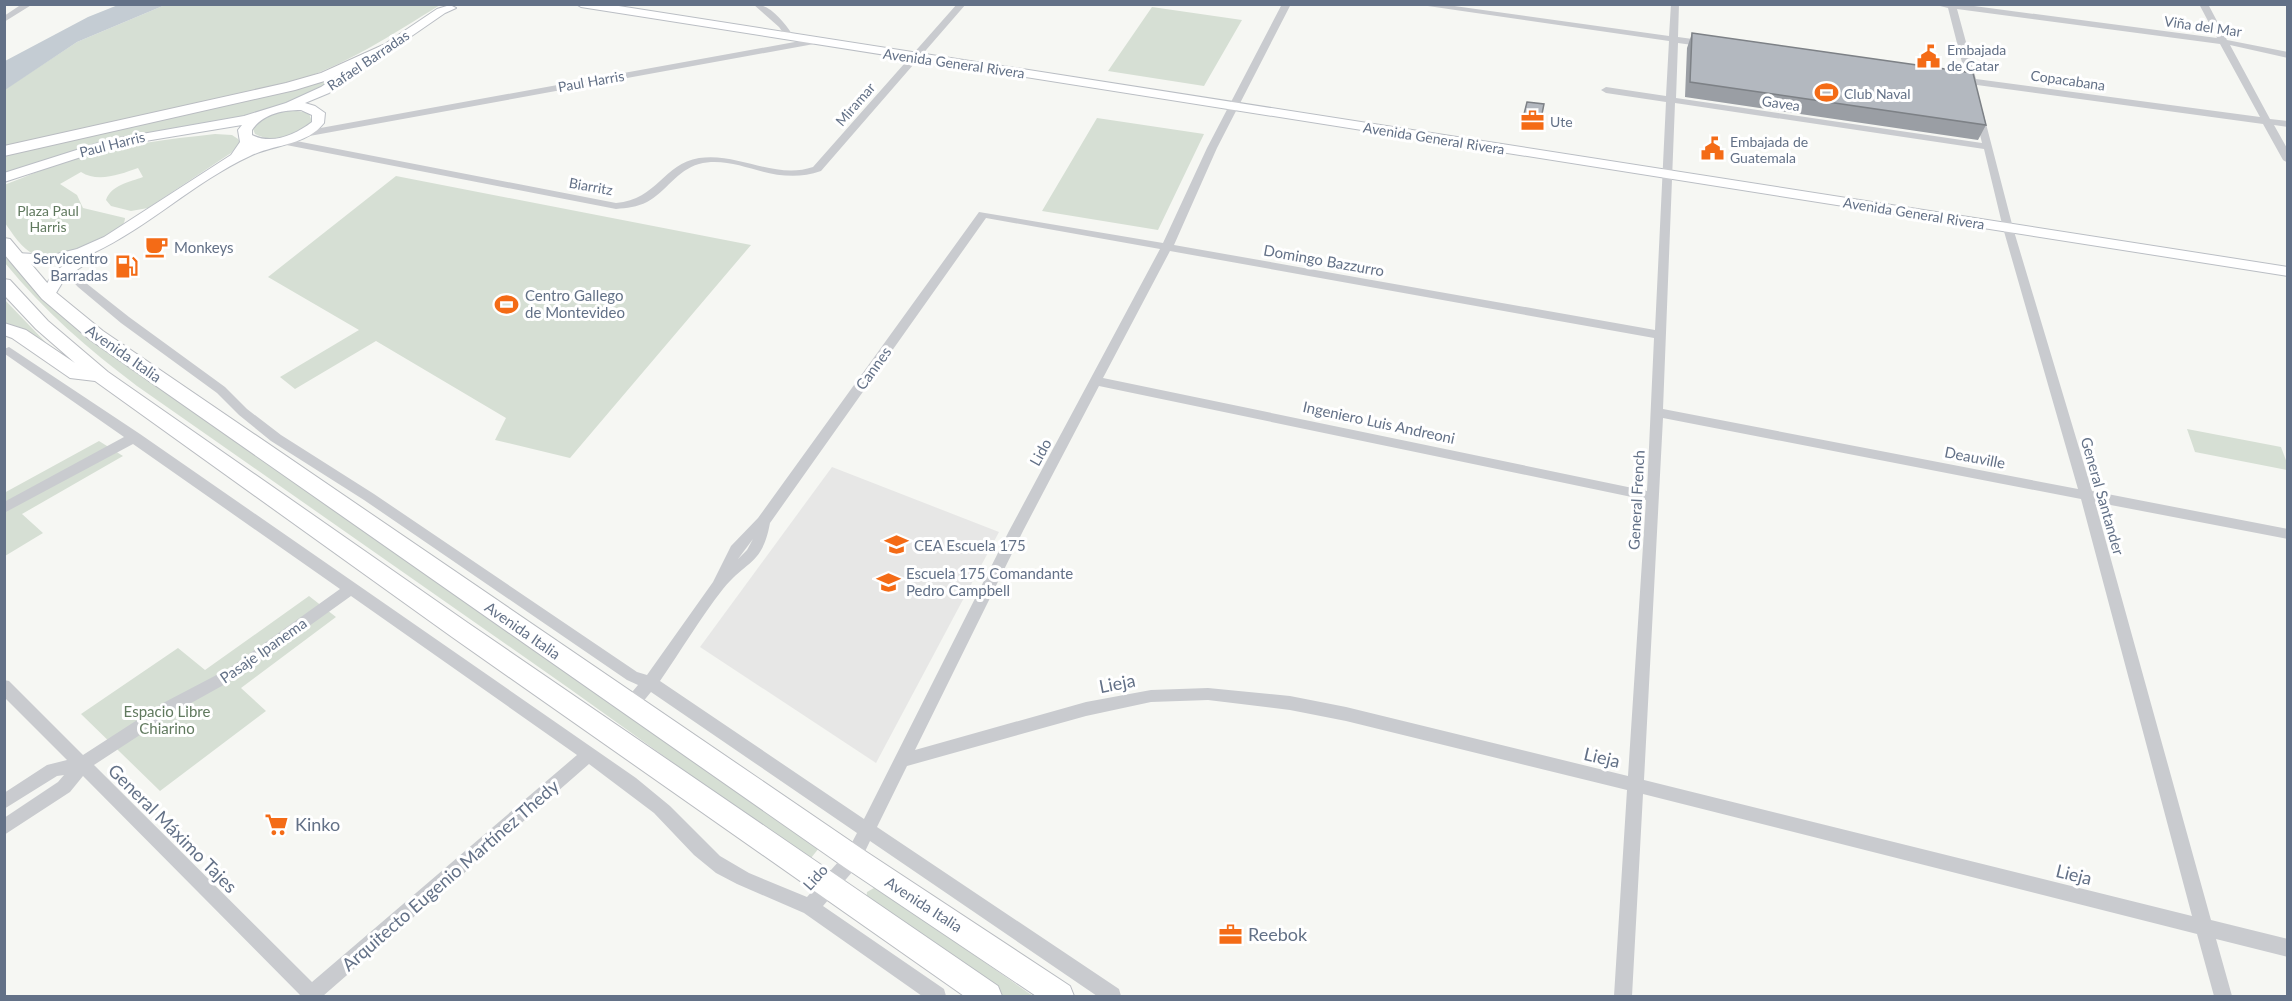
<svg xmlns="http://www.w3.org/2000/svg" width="2292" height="1001" font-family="Lato,sans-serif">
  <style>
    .built { fill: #e7e7e6 }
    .green { fill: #d6dfd4 }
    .water { fill: #c4ccd3 }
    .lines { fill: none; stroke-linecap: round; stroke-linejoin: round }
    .secondary-casing { stroke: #babec4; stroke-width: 2 }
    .primary-casing { stroke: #b9bcc1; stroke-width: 2 }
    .street { fill: #c9cbcf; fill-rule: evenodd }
    .secondary { fill: #fff; fill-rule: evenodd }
    .primary { fill: #fff; fill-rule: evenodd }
    .wall { fill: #9a9ea4 }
    .building { fill: #b3b8bf; stroke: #7d8186; stroke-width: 1.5 }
    .labels { text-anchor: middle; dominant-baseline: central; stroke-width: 6; stroke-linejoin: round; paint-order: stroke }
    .far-street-label { font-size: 14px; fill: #637187; stroke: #fff }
    .far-poi-label { font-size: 14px; fill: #637187; stroke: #fff; text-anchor: start }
    .far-park-label { font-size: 14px; fill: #60795e; stroke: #fff }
    .poi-label { font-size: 15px; fill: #637187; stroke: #fff; text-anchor: start }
    .street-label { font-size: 15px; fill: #637187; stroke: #fff }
    .park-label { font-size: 15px; fill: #60795e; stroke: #fff }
    .near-street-label { font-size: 18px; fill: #637187; stroke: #fff }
    .near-poi-label { font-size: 18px; fill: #637187; stroke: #fff; text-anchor: start }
  </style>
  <rect width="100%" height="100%" fill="#f6f7f3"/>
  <path class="built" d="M832 467 999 532 876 763 700 647Z"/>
  <path class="green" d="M165 5H440C391 35 345 66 290 83L5 147 4 90 77 42Z
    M1152 7 1242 20 1204 86 1108 71Z
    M348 69 316 93 246 118 121 138 5 174V153Z
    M290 110 309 113 312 122C299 136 273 144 255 134L253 129C262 116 275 113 290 110Z
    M1097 118 1204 134 1158 230 1042 211Z
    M215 134 232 135 238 139 240 142 231 153 148 208 131 211 111 206 106 200C111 185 130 182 143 177L138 168C121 174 98 183 81 172L60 184 77 195 83 208 125 218C125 239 52 261 34 254 22 249 12 233 5 223L4 185C30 175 55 164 82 156 126 144 170 139 215 134Z
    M396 176 751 245 570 458 495 440 506 418 376 341 295 389 280 377 359 330 268 277Z
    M4 256 59 312 819 848 811 858 795 850 570 689 137 386C88 349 44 311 5 263Z
    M4 299 53 350 5 325Z
    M2187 429 2281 447 2287 463V470L2195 452Z
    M99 441 123 456 22 514 43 533 5 556 4 493Z
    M309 596 336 617 241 688 266 711 160 791 81 714 178 648 205 670Z
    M874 888H878L1033 996H1000L866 900 867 892Z"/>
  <path class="water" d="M118 5H165L77 42 5 90V61L88 17Z"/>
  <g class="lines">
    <defs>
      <path id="secondary" d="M576 4H606L2288 267V276L581 7Z
        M450 5 456 8 445 13 329 93 305 103 315 106 325 113 324 123C306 146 274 144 250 156 194 182 149 227 93 253L95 256 93 259 65 278 53 298 48 300 40 295 54 272 75 258C59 262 21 270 9 257L16 253 53 255 77 249 104 237 231 155 240 142 238 130 242 125 115 146 4 182V173L108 140 244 116 286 103 321 87 437 9ZM301 110 312 115V122C295 135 272 145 252 135V130C263 114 282 110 301 110Z"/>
      <path id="primary" d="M383 45 388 46 390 49 388 52 331 79 295 90 4 156V146L286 83 321 73Z
        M4 238 10 239 54 291 103 331 862 849 1070 986 1074 996H1036L844 867 89 339 42 299 4 254Z
        M4 279 10 280 48 321 108 372 468 623 998 986 1002 996H964L452 637 95 381 70 378 12 338 4 335V323L26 330 75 363 36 329 4 295Z"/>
    </defs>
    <use href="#secondary" class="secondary-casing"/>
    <use href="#primary" class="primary-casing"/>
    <path class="street" d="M22 4H33L4 22V16Z
      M753 4C770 4 783 21 792 34L789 39H783L784 34 779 27Z
      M957 4H966L821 171C773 188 739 154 699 164 677 170 666 192 647 202 637 207 627 208 616 209L281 144 276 141 281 138 616 203C658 199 663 164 699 158 738 152 775 180 813 167Z
      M1282 4H1291L1217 148 1174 245 1655 330 1666 102 1606 93 1601 90 1606 87 1666 96 1669 41 1414 4H1440L1669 36 1671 4H1679L1678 37 1707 41 1711 44 1707 47 1678 43 1676 98 1982 143 1975 114 1983 112 2013 228 2092 491 2288 529V539L2095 502 2211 920 2288 939V957L2216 939 2232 996H2214L2197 934 1643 794 1632 996H1614L1627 790 1346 721 1290 710 1208 700 1151 702 1086 716 907 766 877 827 1119 989 1121 996H1097L870 841 859 864 823 906 944 989 946 996H922L804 913 737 884 716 873 694 855 654 813 589 764 323 996H301L83 776 70 792 4 835V818L58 782 64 775 57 776 4 809V793L47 765 67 760 4 697V680L9 681 83 755 165 702 228 669 340 589 133 444 4 513V502L124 437 5 354 4 349 9 347 140 434 636 778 670 806 720 856 749 873 807 897 847 852 857 833 651 692C644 700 636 713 625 709L622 704 638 685 627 680 364 500 271 441 239 415 217 393 121 323 78 287 61 269 63 267H71L86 283 129 317 225 387 247 409 281 435 374 494 637 672 647 675 713 582 731 546 758 518 979 212 1163 243 1207 148ZM1675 103 1984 149 2003 228 2078 489 1663 409ZM986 218 1160 249 1009 531 864 819 660 681C681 651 700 618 723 589 746 560 762 566 770 523ZM1170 251 1654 338 1647 491 1103 378ZM1099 386 1646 500 1628 776 1346 707 1290 696 1208 688 1151 690 1086 702 915 750 1023 531ZM1663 418 2081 499 2192 916 1644 780ZM753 539 747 550 738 559ZM351 596 577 755 312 982 94 765 175 712 238 677Z
      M1932 4H1959L2217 38 2199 4H2208L2227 40 2288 52V58L2230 45 2270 119 2288 121V127L2274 125 2288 150V163L2283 160 2263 124 1977 85V91H1971L1968 83 1959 80 1966 78 1948 8ZM1957 9 2220 44 2260 117 1976 79Z
      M811 39 814 40V44L304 137 299 134 304 131Z"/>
    <use href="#secondary" class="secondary"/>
    <use href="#primary" class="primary"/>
  </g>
  <path class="wall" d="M1692 33 1986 125 1978 140 1685 97 1687 48Z
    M1527 102 1544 104 1538 132 1520 129Z"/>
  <path class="building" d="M1692 33 1973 73 1986 125 1690 82Z
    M1527 102 1544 104 1540 124 1522 122Z"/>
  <defs>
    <symbol id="civic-bare" viewBox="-9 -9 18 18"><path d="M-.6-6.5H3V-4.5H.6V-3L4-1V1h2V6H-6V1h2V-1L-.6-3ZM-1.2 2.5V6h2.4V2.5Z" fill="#f46b16" stroke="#fff" stroke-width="2.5" paint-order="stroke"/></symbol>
    <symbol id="stadium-bare" viewBox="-9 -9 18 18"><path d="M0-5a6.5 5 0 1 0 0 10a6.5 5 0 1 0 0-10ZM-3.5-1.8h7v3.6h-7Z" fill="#f46b16" stroke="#fff" stroke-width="2.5" paint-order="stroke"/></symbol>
    <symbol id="office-bare" viewBox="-9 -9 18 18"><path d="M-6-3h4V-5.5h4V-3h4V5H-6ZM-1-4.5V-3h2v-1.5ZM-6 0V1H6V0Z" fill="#f46b16" stroke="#fff" stroke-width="2.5" paint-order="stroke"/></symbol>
    <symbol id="cafe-bare" viewBox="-9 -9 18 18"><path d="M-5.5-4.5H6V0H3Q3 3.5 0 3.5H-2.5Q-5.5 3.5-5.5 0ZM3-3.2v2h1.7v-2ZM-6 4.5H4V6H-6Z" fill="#f46b16" stroke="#fff" stroke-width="2.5" paint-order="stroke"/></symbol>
    <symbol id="fuel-bare" viewBox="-9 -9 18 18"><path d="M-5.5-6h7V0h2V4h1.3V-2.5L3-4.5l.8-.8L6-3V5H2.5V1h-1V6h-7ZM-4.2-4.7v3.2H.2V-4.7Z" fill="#f46b16" stroke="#fff" stroke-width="2.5" paint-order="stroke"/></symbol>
    <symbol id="school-bare" viewBox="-9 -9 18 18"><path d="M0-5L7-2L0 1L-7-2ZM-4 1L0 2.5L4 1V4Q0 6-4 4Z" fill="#f46b16" stroke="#fff" stroke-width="2.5" paint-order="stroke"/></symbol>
    <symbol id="supermarket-bare" viewBox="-9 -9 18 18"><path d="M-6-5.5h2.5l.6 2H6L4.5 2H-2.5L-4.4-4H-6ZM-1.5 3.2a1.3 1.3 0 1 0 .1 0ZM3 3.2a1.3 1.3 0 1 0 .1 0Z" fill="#f46b16" stroke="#fff" stroke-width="2.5" paint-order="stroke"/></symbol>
  </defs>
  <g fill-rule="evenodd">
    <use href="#civic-bare" x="1912" y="40" width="33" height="33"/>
    <use href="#stadium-bare" x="1810" y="76" width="33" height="33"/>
    <use href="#office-bare" x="1516" y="104" width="33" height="33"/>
    <use href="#civic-bare" x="1696" y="132" width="33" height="33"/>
    <use href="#cafe-bare" x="140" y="230" width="33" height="33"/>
    <use href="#fuel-bare" x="110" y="250" width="33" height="33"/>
    <use href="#stadium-bare" x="490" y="288" width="33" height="33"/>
    <use href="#school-bare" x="880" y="528" width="33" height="33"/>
    <use href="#school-bare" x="872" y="566" width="33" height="33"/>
    <use href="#supermarket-bare" x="260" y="808" width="33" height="33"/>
    <use href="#office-bare" x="1214" y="918" width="33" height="33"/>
  </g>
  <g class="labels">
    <g class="far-street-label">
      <text transform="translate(2203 26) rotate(8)">Viña del Mar</text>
      <text transform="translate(368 60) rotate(-34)">Rafael Barradas</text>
      <text transform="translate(954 63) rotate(8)">Avenida General Rivera</text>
      <text transform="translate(2068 80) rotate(8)">Copacabana</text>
      <text transform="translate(591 81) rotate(-10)">Paul Harris</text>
      <text transform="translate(1781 103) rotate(8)">Gavea</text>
      <text transform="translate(855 104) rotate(-49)">Miramar</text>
      <text transform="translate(1434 138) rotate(9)">Avenida General Rivera</text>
      <text transform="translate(112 144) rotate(-14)">Paul Harris</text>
      <text transform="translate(591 186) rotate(10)">Biarritz</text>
      <text transform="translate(1914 213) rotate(9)">Avenida General Rivera</text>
    </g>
    <g class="far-poi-label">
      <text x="1947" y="49">Embajada<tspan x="1947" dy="16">de Catar</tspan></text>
      <text x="1844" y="93">Club Naval</text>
      <text x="1550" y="121">Ute</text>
      <text x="1730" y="141">Embajada de<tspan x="1730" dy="16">Guatemala</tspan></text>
    </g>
    <g class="far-park-label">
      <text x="48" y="210">Plaza Paul<tspan x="48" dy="16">Harris</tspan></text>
    </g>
    <g class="poi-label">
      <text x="174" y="247">Monkeys</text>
      <text x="108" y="258" text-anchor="end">Servicentro<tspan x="108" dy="17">Barradas</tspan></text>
      <text x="525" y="295">Centro Gallego<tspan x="525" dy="17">de Montevideo</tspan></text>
      <text x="914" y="545">CEA Escuela 175</text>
      <text x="906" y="573">Escuela 175 Comandante<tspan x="906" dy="17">Pedro Campbell</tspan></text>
    </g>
    <g class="street-label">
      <text transform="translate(1324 260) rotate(10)">Domingo Bazzurro</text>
      <text transform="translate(124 353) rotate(35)">Avenida Italia</text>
      <text transform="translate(873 368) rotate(-54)">Cannes</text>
      <text transform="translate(1379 422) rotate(12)">Ingeniero Luis Andreoni</text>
      <text transform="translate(1040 452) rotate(-61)">Lido</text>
      <text transform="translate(1975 457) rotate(11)">Deauville</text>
      <text transform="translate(2103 496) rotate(74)">General Santander</text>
      <text transform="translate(1636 500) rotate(-87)">General French</text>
      <text transform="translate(523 630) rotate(35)">Avenida Italia</text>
      <text transform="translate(263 650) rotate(-35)">Pasaje Ipanema</text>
      <text transform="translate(815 877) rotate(-48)">Lido</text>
      <text transform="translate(924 904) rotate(33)">Avenida Italia</text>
    </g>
    <g class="park-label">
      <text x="167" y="711">Espacio Libre<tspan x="167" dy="17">Chiarino</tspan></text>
    </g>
    <g class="near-street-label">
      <text transform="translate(1117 683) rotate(-11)">Lieja</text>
      <text transform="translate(1602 757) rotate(13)">Lieja</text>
      <text transform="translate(173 828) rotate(45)">General Máximo Tajes</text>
      <text transform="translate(2074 874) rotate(14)">Lieja</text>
      <text transform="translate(450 875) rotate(-41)">Arquitecto Eugenio Martínez Thedy</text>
    </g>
    <g class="near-poi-label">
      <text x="295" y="824">Kinko</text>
      <text x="1248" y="934">Reebok</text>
    </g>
  </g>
  <rect width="2292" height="1001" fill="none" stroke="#637187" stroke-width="12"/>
</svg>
